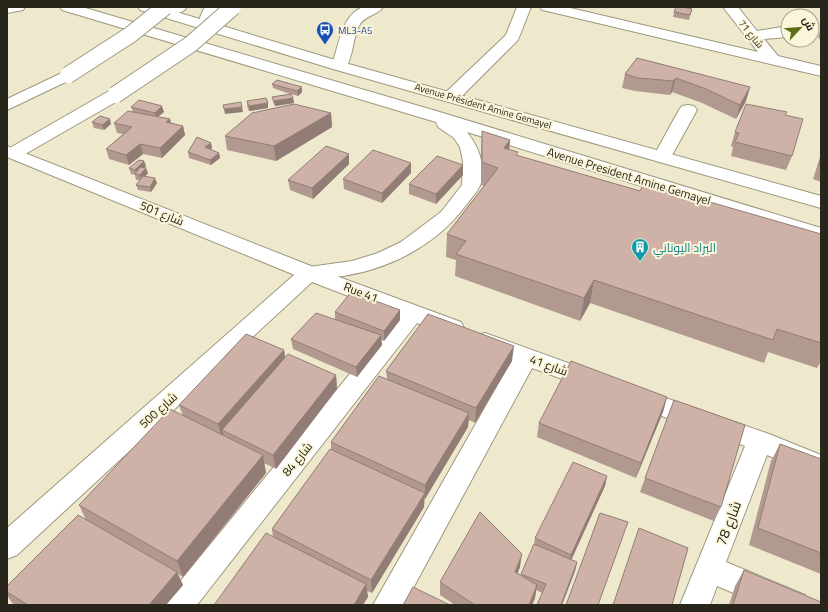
<svg xmlns="http://www.w3.org/2000/svg" width="828" height="612" font-family="'Titillium Web',Cairo,sans-serif">
  <style>
    .lines { fill: none; stroke-linecap: round; stroke-linejoin: round }
    .minor-casing { stroke: #9e987e; stroke-width: 2 }
    .major-casing { stroke: #9e987e; stroke-width: 2 }
    .highway-casing { stroke: #9e987e; stroke-width: 2 }
    .minor { fill: #fff; fill-rule: evenodd }
    .major { fill: #fff; fill-rule: evenodd }
    .highway { fill: #fff; fill-rule: evenodd }
    .highway-bridge-casing { stroke: #9e987e; stroke-width: 18; stroke-linecap: butt }
    .highway-bridge { stroke: #fff; stroke-width: 16 }
    .wall { fill: #b29990 }
    .shaded-wall { fill: #917d75 }
    .building { fill: #cfb2a7; stroke: #917d75 }
    .labels { text-anchor: middle; dominant-baseline: central; stroke-width: 4; stroke-linejoin: round; paint-order: stroke }
    .far-transit-label { font-size: 10px; fill: #164399; stroke: #fbf5d9; text-anchor: start }
    .far-street-label { font-size: 10px; fill: #28251b; stroke: #fbf5d9 }
    .street-label { font-size: 12px; fill: #28251b; stroke: #fbf5d9 }
    .culture-label { font-size: 12px; fill: #0d838f; stroke: #fbf5d9; text-anchor: start }
    .near-street-label { font-size: 14px; fill: #28251b; stroke: #fbf5d9 }
  </style>
  <rect width="100%" height="100%" fill="#eee8cc"/>
  <g class="lines">
    <defs>
      <path id="minor" d="M165 7H187C183 14 166 17 159 15L157 12 159 9Z
        M205 7H219L214 16V25L212 28H202C197 21 201 14 205 7Z
        M363 7H383C378 15 366 15 360 24 352 38 354 56 345 69H333L331 66C340 46 340 16 363 7Z
        M517 7H531L518 40 457 101 451 102 445 101 443 97 445 93 506 35Z
        M540 7H566L758 52 723 7H738L757 31 788 26V37L764 39 778 56 821 66V76L547 11 542 10Z
        M688 105 694 106 697 110 671 157 668 161 662 162 656 161 653 157 679 110 682 106Z
        M309 266 461 322 464 328 461 334 453 336 417 323 197 605H164L169 595 398 315 312 282 17 555 7 559V528L302 268Z
        M485 333 601 375 605 381 601 387 593 390 532 368 404 605H373L512 360 477 347 474 341 477 335Z
        M637 388 769 434 821 455V477L767 455 726 562 805 595 810 605H762L717 586 710 605H680L745 446 628 404 625 397 628 390Z"/>
      <path id="major" d="M7 146 316 268 320 273 316 278 309 280 302 278 7 157Z"/>
      <path id="highway" d="M7 7H25L23 10 7 13Z
        M60 7H82L443 113 821 228V242L467 132C480 149 484 162 481 183 479 190 471 198 467 204 436 246 387 271 335 277 324 279 312 281 302 278L298 273 302 268 352 261 378 253 401 242 441 212 462 185 463 161 460 147 454 138 438 127 436 122 62 10Z
        M138 7H160L345 63 821 196V208L333 69 140 10Z
        M68 70 74 72 76 75 74 78 7 110V99Z
        M115 90 121 91 123 95 121 99 20 157 14 158 7 156 8 149 109 91Z"/>
    </defs>
    <use href="#minor" class="minor-casing"/>
    <use href="#major" class="major-casing"/>
    <use href="#highway" class="highway-casing"/>
    <use href="#minor" class="minor"/>
    <use href="#major" class="major"/>
    <use href="#highway" class="highway"/>
    <defs>
      <path id="highway-bridge" d="M68 75 130 35 165 7
        M115 95 191 44 233 7"/>
    </defs>
    <use href="#highway-bridge" class="highway-bridge-casing"/>
    <use href="#highway-bridge" class="highway-bridge"/>
  </g>
  <path class="wall" d="M676 7H688L687 8 692 9 689 20 673 17 674 12Z
    M821 29V41L818 37Z
    M637 58 750 87 746 101 736 119 702 103 672 92 670 95 635 91 622 88 625 74Z
    M272 84 302 92 298 96 291 94 293 98 294 103 275 106 273 102 272 97 290 94 273 88Z
    M247 101 268 108 249 111 247 106Z
    M131 107 164 112 158 117 170 119 171 123 183 126 185 135 162 158 143 154 129 165 109 159 106 149 123 134 117 133 114 123 133 112Z
    M331 113 332 127 276 161 227 150 225 136Z
    M786 115 792 156 786 170 731 156 733 147 731 146 735 132Z
    M92 122 111 124 104 130 94 128Z
    M482 131 510 140 509 149 518 156 640 191 821 234V361L817 368 768 352 764 363 590 303 580 321 455 276 456 260 446 257 447 234 484 186 481 185V153Z
    M211 143 212 148 210 149 219 153 220 158 211 165 189 158 188 152Z
    M349 154V164L313 199 290 190 288 180Z
    M821 154V182L813 179Z
    M144 161 146 166 144 168 148 173 145 176 157 183 151 192 138 190 136 185 140 180H136L135 175 131 174 129 168Z
    M411 163V173L382 203 344 189 343 179Z
    M463 165V175L436 204 409 194V184Z
    M400 310V320L384 341 381 340 382 345 357 377 293 349 291 339 335 320V312Z
    M284 350 285 357 336 375 337 389 276 469 264 463 266 473 183 577 178 574 183 585 166 605H16L12 603 7 595V586L86 520 79 505 183 416 179 405Z
    M512 361 475 423 469 420 468 427 425 499H424V507L372 593 367 591 368 597 273 537 272 529 331 450V442L387 379 386 371Z
    M667 397 663 412 636 478 537 437 539 423Z
    M780 444 821 459V574L749 545 771 461Z
    M607 476 605 486 571 560 577 562 575 571 562 605H537L542 593 536 590 535 598 532 605H455L440 595V582L520 567 517 573 521 575 534 544 535 538Z
    M645 478 721 507 714 521 640 492Z
    M744 570 821 605H729L735 586Z"/>
  <path class="shaded-wall" d="M676 78 672 92 670 95 673 81Z
    M302 87V92L298 96 297 91Z
    M750 87 746 101 736 119 740 105Z
    M293 98 294 103 275 106 274 101Z
    M268 103V108L249 111V106Z
    M162 106 164 112 156 118 155 113Z
    M242 107 243 112 225 114 224 109Z
    M331 113 332 127 276 161 274 146Z
    M110 119 111 124 104 130 102 125Z
    M170 119 172 129 166 122Z
    M183 126 185 135 162 158 160 148Z
    M510 140 508 162 504 148Z
    M211 143 212 148 206 152 205 147Z
    M140 144 143 154 129 165 126 155Z
    M219 153 220 158 211 165 210 160Z
    M349 154V164L313 199 312 188Z
    M144 161 146 166 137 175 135 170Z
    M411 163V173L382 203V193Z
    M463 165V175L436 204V194Z
    M146 168 148 173 142 181 140 175Z
    M155 178 157 183 151 192 150 187Z
    M594 280 590 303 580 321 584 298Z
    M400 310V320L384 341V331Z
    M381 335 382 345 357 377 356 367Z
    M514 346 512 361 475 423 476 408Z
    M284 350 286 365 222 430 224 436 222 438 218 424Z
    M336 375 337 389 276 469 273 455Z
    M667 397 663 412 636 478 641 463Z
    M469 413 468 427 425 499V485Z
    M263 455 266 473 183 577 177 561Z
    M607 476 605 486 569 565 571 555Z
    M425 493 424 507 372 593 371 580Z
    M522 554 520 567 513 585 515 572Z
    M577 562 575 571 562 605H561Z
    M177 572 183 585 166 605H149Z
    M366 584 368 597 363 605H354Z
    M537 585 535 598 532 605H529Z"/>
  <path class="building" d="M676 7H682L692 9 690 15 674 12Z
    M637 58 750 87 740 105 706 89 676 78 673 81 638 78 625 74Z
    M277 80 302 87 297 91 272 84Z
    M291 94 293 98 274 101 272 97Z
    M266 98 268 103 249 106 247 101Z
    M139 100 162 106 155 113 131 107Z
    M241 102 242 107 224 109 223 105Z
    M294 104 331 113 274 146 225 136 252 113Z
    M746 104 787 112 785 115 803 119 792 156 735 142 739 133 735 132Z
    M128 111 170 119 166 122 183 126 160 148 140 144 126 155 106 149 132 127 114 123Z
    M100 116 110 119 102 125 92 122Z
    M482 131 510 140 504 148 518 152 516 155 640 191 644 183 821 234V343L777 329 773 340 594 280 584 298 456 254 466 241 447 234 498 168 482 162Z
    M197 137 211 143 205 147 219 153 210 160 188 152Z
    M326 146 349 154 312 188 288 180Z
    M373 150 411 163 382 193 343 179Z
    M437 156 463 165 436 194 409 184Z
    M821 157V166L819 165Z
    M139 160 144 161 135 170 129 168Z
    M140 167 146 168 140 175 135 174Z
    M143 176 155 178 150 187 136 185Z
    M351 292 400 310 384 331 335 312Z
    M316 313 381 335 356 367 291 339Z
    M428 314 514 346 476 408 386 371Z
    M246 334 284 350 218 424 179 405Z
    M288 354 336 375 273 455 222 430Z
    M571 361 667 397 641 463 539 423Z
    M379 376 469 413 425 485 331 442Z
    M674 400 745 425 721 507 645 478Z
    M170 409 263 455 177 561 79 505Z
    M780 444 821 459V553L758 528Z
    M330 449 425 493 371 580 272 529Z
    M573 462 607 476 571 555 535 538Z
    M480 512 522 554 515 572 537 585 529 605H475L440 582Z
    M600 513 628 522 598 605H566Z
    M78 515 177 572 149 605H28L7 592V586Z
    M639 528 688 548 672 605H613Z
    M266 533 366 584 354 605H214Z
    M534 544 577 562 561 605H537L546 584 521 574Z
    M744 570 821 602V605H733Z
    M413 587 450 605H403Z"/>
  <defs>
    <symbol id="bus-pin" viewBox="-11 -11 22 30"><path d="M0 17L-7.5 6A9.5 9.5 0 1 1 7.5 6Z" fill="#1a4fb4" stroke="#fbf5d9"/><path d="M-5-6H5V4H4V6H2V4H-2V6H-4V4H-5ZM-3.5-4V0h7V-4ZM-3.5 1.2v1.5H-2V1.2ZM2 1.2v1.5H3.5V1.2Z" fill="#fff"/></symbol>
    <symbol id="building-pin" viewBox="-11 -11 22 30"><path d="M0 17L-7.5 6A9.5 9.5 0 1 1 7.5 6Z" fill="#0f9aa8" stroke="#fbf5d9"/><path d="M-4-6H4V6H1V3H-1V6H-4ZM-2.5-4.3h1.7v1.8h-1.7ZM.8-4.3h1.7v1.8H.8ZM-2.5-1h1.7V.8h-1.7ZM.8-1h1.7V.8H.8Z" fill="#fff"/></symbol>
  </defs>
  <g fill-rule="evenodd">
    <use href="#bus-pin" x="315" y="20" width="20" height="27"/>
    <use href="#building-pin" x="630" y="237" width="20" height="27"/>
  </g>
  <g class="labels">
    <g class="far-transit-label">
      <text x="338" y="30">ML3-A5</text>
    </g>
    <g class="far-street-label">
      <text transform="translate(751 34) rotate(51)">شارع 71</text>
      <text transform="translate(483 106) rotate(16)">Avenue Président Amine Gemayel</text>
    </g>
    <g class="street-label">
      <text transform="translate(629 176) rotate(17)">Avenue President Amine Gemayel</text>
      <text transform="translate(162 213) rotate(22)">شارع 501</text>
      <text transform="translate(361 292) rotate(21)">Rue 41</text>
      <text transform="translate(549 365) rotate(20)">شارع 41</text>
      <text transform="translate(158 410) rotate(-42)">شارع 500</text>
      <text transform="translate(297 459) rotate(-51)">شارع 84</text>
    </g>
    <g class="culture-label">
      <text x="653" y="247">البراد اليوناني</text>
    </g>
    <g class="near-street-label">
      <text transform="translate(728 523) rotate(-69)">شارع 78</text>
    </g>
  </g>
  <rect width="828" height="612" fill="none" stroke="#28251b" stroke-width="16"/>
  <g transform="translate(800 28) rotate(64)"><circle r="19" fill="#fbf5d9" stroke="#a7a28d"/>
  <path d="M0-3L7 15L0 10L-7 15Z" fill="#5c6e1b"/>
  <text y="-6" font-size="11" font-weight="bold" text-anchor="middle" fill="#28251b">ش</text>
  </g>
</svg>
